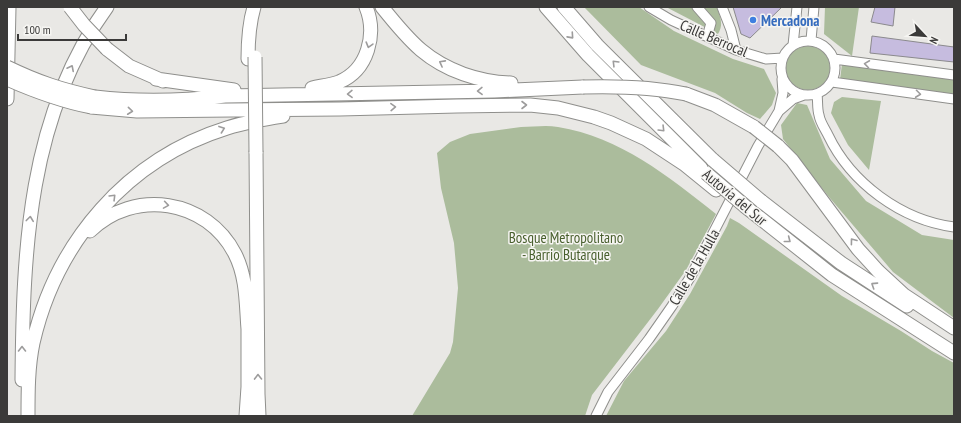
<svg xmlns="http://www.w3.org/2000/svg" width="961" height="423" font-family="'PT Sans Narrow',sans-serif">
  <style>
    .green { fill: #abbc9c }
    .building { fill: #c6bcdf; stroke: #8b8a8d }
    .lines { fill: none; stroke-linecap: round; stroke-linejoin: round }
    .minor-casing { stroke: #8f8f8c; stroke-width: 11 }
    .highway-casing { stroke: #8f8f8c; stroke-width: 15 }
    .minor { stroke: #fff; stroke-width: 9 }
    .highway { stroke: #fff; stroke-width: 13 }
    .highway-bridge-casing { stroke: #8f8f8c; stroke-width: 15; stroke-linecap: butt }
    .highway-bridge { stroke: #fff; stroke-width: 13 }
    .oneway { stroke: #9d9c9c }
    .shop-dot { fill: #3f7fe0; stroke: #f6f5f2; stroke-width: 1.5 }
    .labels { text-anchor: middle; dominant-baseline: central; stroke-width: 3; stroke-linejoin: round; paint-order: stroke }
    .shop-label { font-size: 15px; font-weight: bold; fill: #366cbe; stroke: #f6f5f2; text-anchor: start }
    .street-label { font-size: 15px; fill: #3b3a39; stroke: #f6f5f2 }
    .park-label { font-size: 15px; fill: #485f2d; stroke: #f6f5f2 }
  </style>
  <rect width="100%" height="100%" fill="#e9e8e5"/>
  <path class="green" d="M584 7H639L674 31 733 59 764 69 776 93 772 105 760 119 747 113 715 93 641 65Z
    M666 7H717C720 17 724 24 718 34Z
    M825 7H859L852 56 824 34Z
    M786 68a22 22 0 1 1 44 0a22 22 0 1 1-44 0Z
    M842 64 954 78V95L840 80Z
    M842 97 881 101 869 170 848 145 831 113 834 102Z
    M797 103 807 105 830 159 866 201 922 235 954 240V318L893 272 829 197 783 139 781 125Z
    M521 127C533 127 546 125 558 127 620 137 668 176 716 214L686 270 658 309 592 395 585 416H412L450 353 453 342 458 288 454 243 441 188 437 153 450 142 470 134Z
    M730 218 739 223 842 296 901 331 932 351 954 363V416H606L624 381 666 331 690 294 727 226Z"/>
  <path class="building" d="M733 7H782L750 38 741 34Z
    M875 7H895L893 26 871 22Z
    M872 36 954 47V62L870 53Z"/>
  <g class="lines">
    <defs>
      <path id="minor" d="M649 7 671 20 736 50 766 59 783 58
        M697 7 711 23 709 30
        M722 7 731 30 736 50
        M811 40 814 7
        M781 68a27 27 0 1 1 54 0a27 27 0 1 1-54 0Z
        M793 45 797 7
        M834 59 954 75
        M832 82 954 99
        M817 94C818 101 817 109 819 115 820 122 825 129 828 135 851 183 901 220 954 227
        M779 111 783 93 782 79
        M596 416 608 392 649 339 672 306 691 276 758 146 779 111 793 99 804 95"/>
      <path id="highway" d="M382 7C394 22 407 38 421 50 446 71 479 82 511 83
        M546 7 588 55 701 168
        M564 7 597 45 713 160
        M107 49 129 66 163 81
        M248 59C248 41 249 24 254 7
        M156 79 234 90
        M312 88C321 86 330 85 339 82 368 70 377 34 366 7
        M686 94 715 105 754 127
        M95 97C138 102 182 101 225 96L494 91 583 87
        M7 99 9 7
        M91 107 137 111 340 109 457 106 530 105 558 108 594 117 611 123 646 139 684 164 716 190
        M778 146 792 160 858 249 878 271 904 295 954 328
        M256 152 258 394 259 416
        M761 201 841 263 907 306
        M746 207 832 275 954 353
        M90 231C134 188 207 199 235 254 247 277 246 305 248 329
        M22 380C23 251 28 115 107 7
        M28 416C28 392 28 367 33 343 56 242 127 159 227 128 245 122 264 119 283 116
        M246 416 248 387V321"/>
    </defs>
    <use href="#minor" class="minor-casing"/>
    <use href="#highway" class="highway-casing"/>
    <use href="#minor" class="minor"/>
    <use href="#highway" class="highway"/>
    <defs>
      <path id="highway-bridge" d="M70 7 84 25 107 49
        M255 57 256 152
        M7 67C38 82 62 90 95 97
        M7 79C34 91 61 101 91 107
        M583 87C618 86 652 87 686 94
        M754 127 778 146
        M713 160 761 201
        M706 173 746 207"/>
    </defs>
    <use href="#highway-bridge" class="highway-bridge-casing"/>
    <use href="#highway-bridge" class="highway-bridge"/>
  </g>
  <defs><path id="oneway-chevron" d="M-2-3.5L2.5 0L-2 3.5" fill="none" stroke-width="1.6" stroke-linecap="round" stroke-linejoin="round"/></defs>
  <g class="oneway">
    <use href="#oneway-chevron" transform="translate(571 36) rotate(48)"/>
    <use href="#oneway-chevron" transform="translate(369 45) rotate(106)"/>
    <use href="#oneway-chevron" transform="translate(442 63) rotate(-152)"/>
    <use href="#oneway-chevron" transform="translate(615 63) rotate(-135)"/>
    <use href="#oneway-chevron" transform="translate(867 64) rotate(-172)"/>
    <use href="#oneway-chevron" transform="translate(71 68) rotate(-63)"/>
    <use href="#oneway-chevron" transform="translate(480 91) rotate(179)"/>
    <use href="#oneway-chevron" transform="translate(350 94) rotate(179)"/>
    <use href="#oneway-chevron" transform="translate(918 94) rotate(7)"/>
    <use href="#oneway-chevron" transform="translate(524 105)"/>
    <use href="#oneway-chevron" transform="translate(393 107) rotate(-2)"/>
    <use href="#oneway-chevron" transform="translate(130 111) rotate(6)"/>
    <use href="#oneway-chevron" transform="translate(222 129) rotate(-20)"/>
    <use href="#oneway-chevron" transform="translate(662 129) rotate(45)"/>
    <use href="#oneway-chevron" transform="translate(113 197) rotate(-45)"/>
    <use href="#oneway-chevron" transform="translate(166 205) rotate(9)"/>
    <use href="#oneway-chevron" transform="translate(30 219) rotate(-83)"/>
    <use href="#oneway-chevron" transform="translate(788 240) rotate(38)"/>
    <use href="#oneway-chevron" transform="translate(853 241) rotate(-127)"/>
    <use href="#oneway-chevron" transform="translate(874 285) rotate(-147)"/>
    <use href="#oneway-chevron" transform="translate(22 349) rotate(-90)"/>
    <use href="#oneway-chevron" transform="translate(258 377) rotate(-91)"/>
  </g>
  <circle class="shop-dot" cx="753" cy="20" r="4"/>
  <g class="labels">
    <g class="shop-label">
      <text x="761" y="20">Mercadona</text>
    </g>
    <g class="street-label">
      <text transform="translate(714 38) rotate(23)">Calle Berrocal</text>
      <text transform="translate(735 197) rotate(40)">Autovía del Sur</text>
      <text transform="translate(694 267) rotate(-60)">Calle de la Hulla</text>
    </g>
    <g class="park-label">
      <text x="566" y="237">Bosque Metropolitano<tspan x="566" dy="17">- Barrio Butarque</tspan></text>
    </g>
  </g>
  <rect width="961" height="423" fill="none" stroke="#3b3a39" stroke-width="16"/>
  <g transform="translate(925 36) rotate(116)" stroke="#f6f5f2" stroke-width="3" paint-order="stroke">
  <path d="M0-3L7 15L0 10L-7 15Z" fill="#3b3a39"/>
  <text y="-6" font-size="11" font-weight="bold" text-anchor="middle" fill="#3b3a39">N</text>
  </g>
  <path d="M18 34v6h108v-6" fill="none" stroke="#3b3a39" stroke-width="2"/>
  <text x="24" y="34" font-size="12" fill="#3b3a39" stroke="#f6f5f2" stroke-width="3" paint-order="stroke">100 m</text>
</svg>
